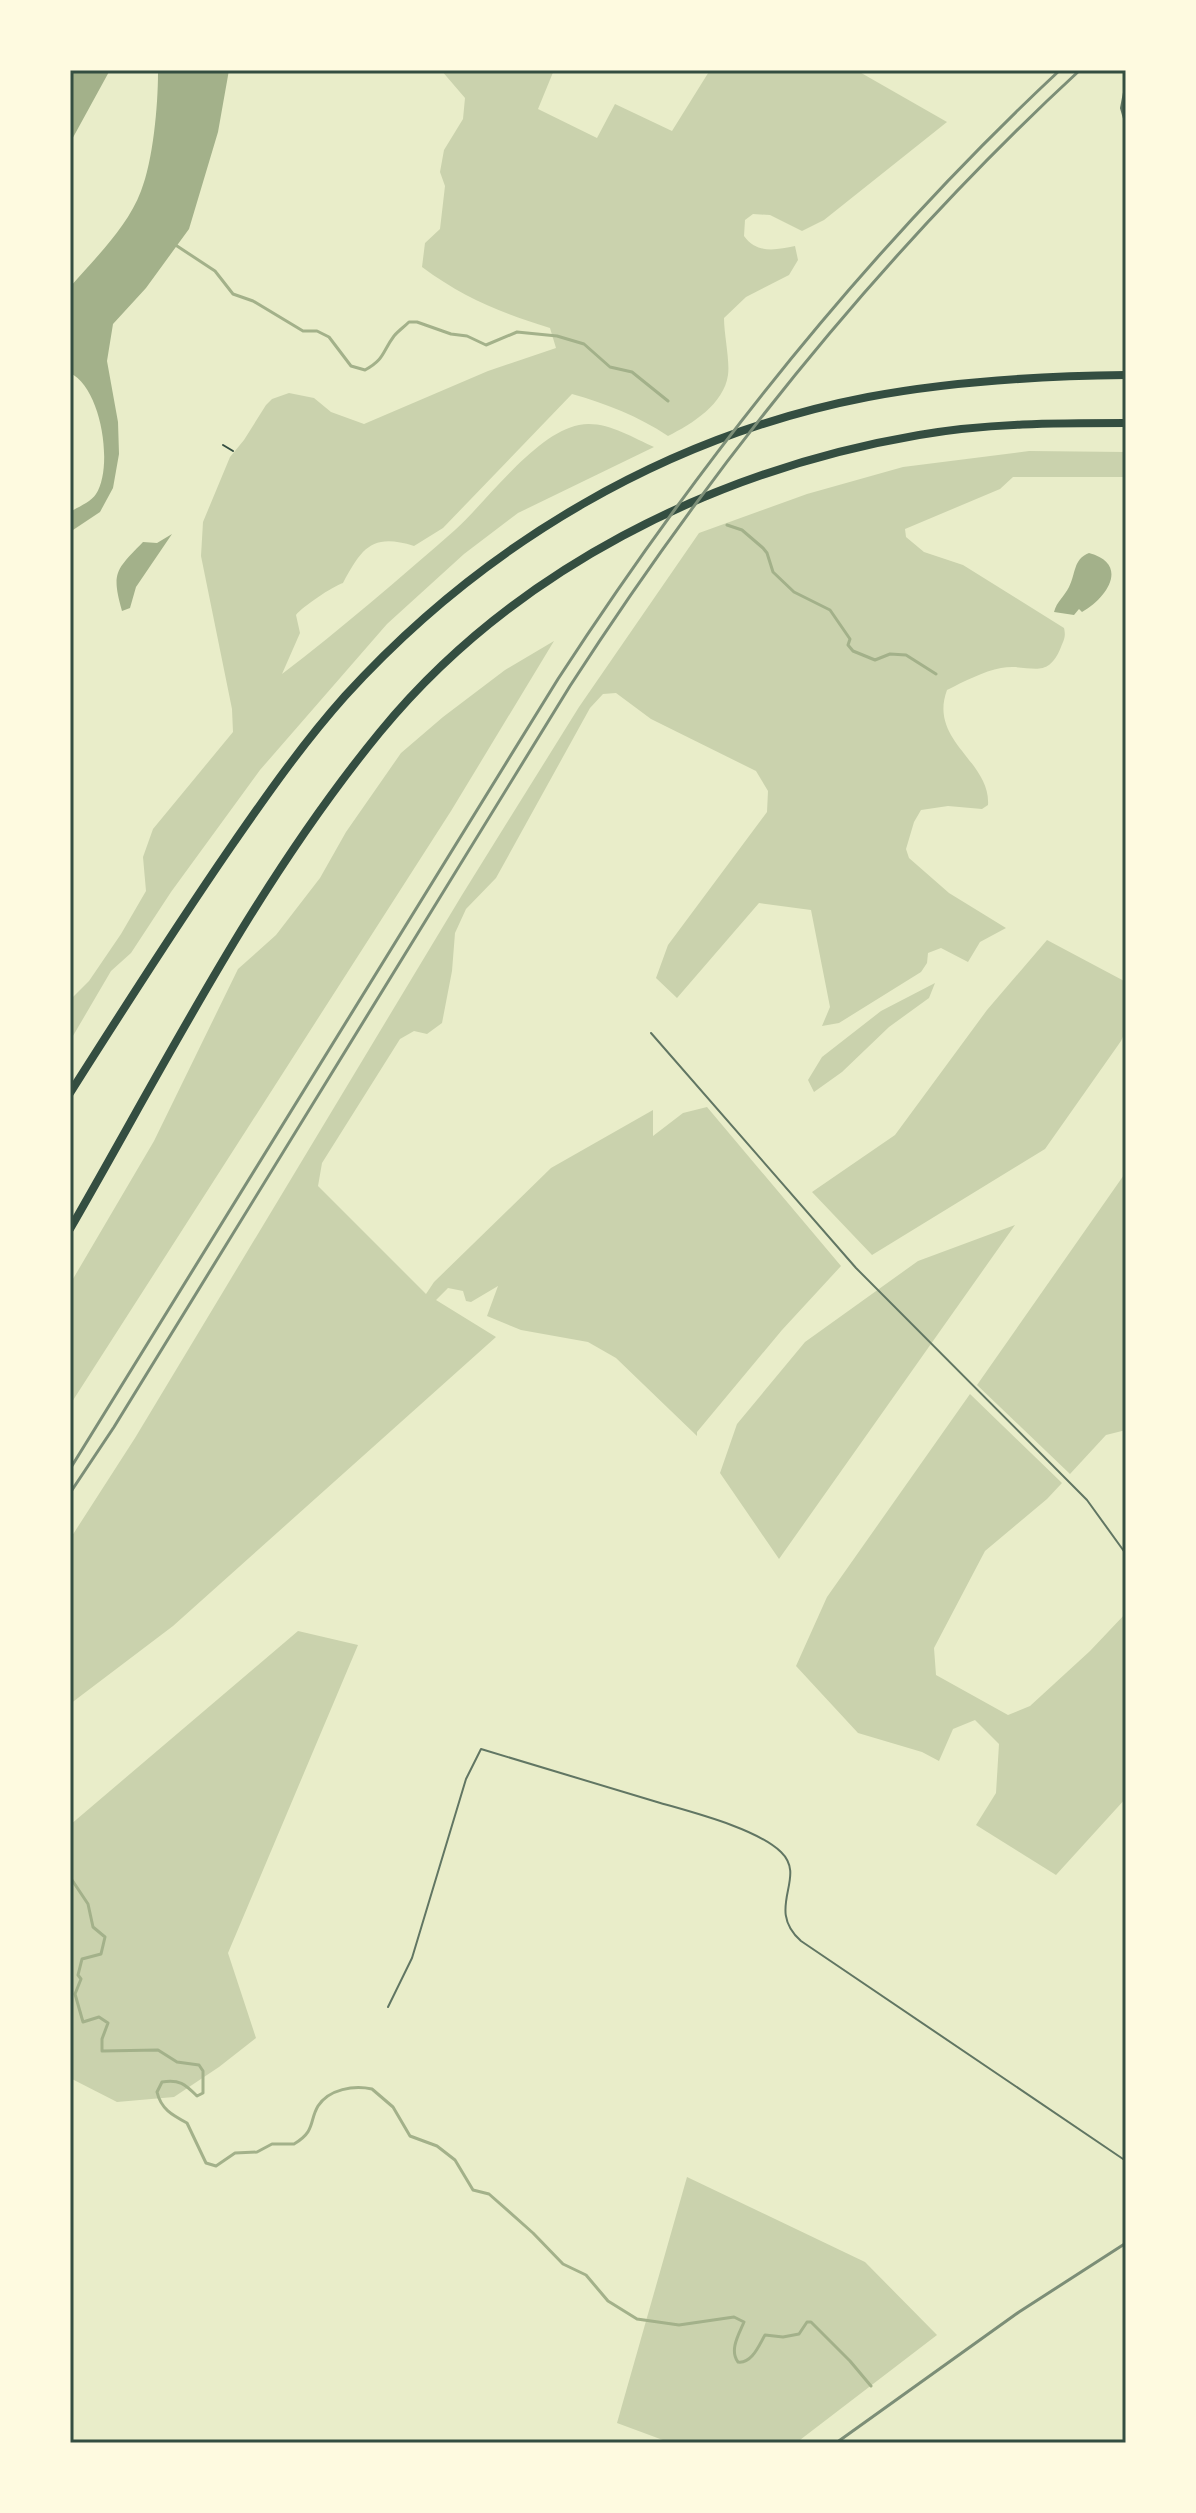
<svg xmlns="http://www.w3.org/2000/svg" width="1196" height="2513" font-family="Helvetica,sans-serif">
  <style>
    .green { fill: #cad2ad }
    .water { fill: #a3b18a }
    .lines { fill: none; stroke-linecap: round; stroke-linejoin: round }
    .stream { stroke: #a3b18a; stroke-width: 3 }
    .path { stroke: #344e41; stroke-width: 2 }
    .service { stroke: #617663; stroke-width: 2 }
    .minor { stroke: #617663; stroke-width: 4 }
    .motorway { stroke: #344e41; stroke-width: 8 }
    .rail { stroke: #7c8e77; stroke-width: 3 }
    .neatline { fill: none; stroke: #344e41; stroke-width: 3 }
  </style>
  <rect width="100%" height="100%" fill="#e9edc9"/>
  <path class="green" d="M441 70H554L538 109 597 138 615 104 672 131 710 70H856L947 122 824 220 802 231 770 215 753 214 745 220 744 236C757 254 776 250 795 246L798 260 789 275 746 297 724 318C724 335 730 360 728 375 724 404 692 424 668 436 638 416 607 404 572 394L443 528 414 546C372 533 362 548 343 583 333 586 302 607 296 615L300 633 282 674C341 629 399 579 455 530 487 501 536 433 579 425 605 420 631 437 654 447L518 513 464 554 387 624 260 770 171 892 131 953 111 971 70 1041V1000L89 981 121 934 146 891 143 857 153 829 233 732 232 709 201 556 203 522 230 457 244 440 266 405 272 399 289 393 314 398 331 412 364 424 488 371 556 348 550 328C501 313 464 298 422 267L425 243 440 229 445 186 440 172 444 150 463 119 465 98Z
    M1029 451 1126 452V477H1013L1000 489 905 529 906 537 924 552 963 565 1064 628C1066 637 1064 639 1061 647 1047 682 1030 663 1001 668 984 671 963 682 947 690 928 741 991 761 988 805L982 809 948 806 921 810 914 822 906 849 909 858 949 893 1006 928 980 942 968 962 941 948 928 953 927 963 921 972 839 1023 822 1026 830 1007 811 910 759 903 677 998 656 978 668 945 767 812 768 791 756 771 651 719 616 693 603 694 590 708 496 878 466 909 455 933 452 971 442 1023 427 1034 414 1031 400 1039 322 1163 318 1186 426 1294 434 1282 551 1168 653 1110V1136L683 1113 707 1107 841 1266 782 1330 697 1432V1436L616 1358 588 1342 521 1330 487 1316 498 1286 471 1302 466 1301 463 1291 448 1288 436 1300 496 1337 173 1626 70 1704V1539L135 1438 462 895 579 707 699 533 807 494 903 467Z
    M554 641 451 811 70 1405V1284L154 1141 238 969 276 935 320 878 346 832 401 753 443 717 505 670Z
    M1047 940 1126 982V1030L1121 1041 1045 1149 872 1255 812 1192 895 1135 987 1010Z
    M935 983 929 998 889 1027 842 1072 814 1092 808 1080 822 1057 881 1011Z
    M1126 1172V1430L1106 1435 1070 1474 977 1385Z
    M1015 1225 779 1559 720 1473 737 1424 805 1342 918 1261Z
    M970 1394 1062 1483 1047 1499 985 1551 934 1648 936 1675 1008 1715 1030 1706 1090 1651 1126 1613V1798L1056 1875 976 1825 996 1793 999 1744 975 1720 953 1729 939 1761 922 1752 858 1733 796 1666 827 1597Z
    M298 1631 358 1645 228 1953 256 2038 219 2067 174 2097 117 2102 70 2078V1825Z
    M687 2177 865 2262 937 2335 796 2443H671L617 2423Z"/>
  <path class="water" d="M70 70H110L70 143Z
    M138 70H229L218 132 189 229 146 288 113 324 107 361 118 422 119 454 113 488 100 512 70 532V512C78 507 91 502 96 494 114 466 101 387 70 373V287C95 258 127 228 141 191 153 161 158 106 158 73Z
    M172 534 136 587 130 608 122 611C111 572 116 570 143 542L157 543Z
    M1089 553C1130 564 1107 598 1082 612L1079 609 1074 615 1054 612C1057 601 1064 597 1069 587 1076 574 1073 559 1089 553Z"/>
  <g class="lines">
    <path class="stream" d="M174 244 215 271 233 294 253 301 303 331H317L329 337 351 366 365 370C385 359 382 352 394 336 398 331 404 327 409 322H417L451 334 467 336 486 345 517 332 557 336 584 344 610 367 632 372 668 401
      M727 525 742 530 763 548 767 553 773 572 794 592 830 610 850 639 848 645 853 651 875 660 890 654 906 655 936 674
      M70 1877 88 1904 93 1927 105 1937 101 1954 82 1959 78 1975 81 1979 75 1994 83 2022 99 2017 108 2023 102 2039V2051L158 2050 177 2062 199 2065 203 2071V2093L197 2096C185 2084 179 2079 162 2082L157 2092C161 2109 172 2115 187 2123L206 2163 216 2166 235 2153 257 2152 272 2144H294C316 2131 309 2121 318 2106 329 2089 354 2085 372 2089L393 2107 410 2136 437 2146 455 2160 473 2190 489 2194 533 2233 563 2264 586 2275 608 2301 637 2319 679 2325 734 2317 744 2322C739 2334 729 2350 738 2362 752 2364 759 2345 765 2335L783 2337 799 2334 807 2322H811L850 2361 871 2386"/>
    <path class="path" d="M223 445 233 451"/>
    <path class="service" d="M651 1033 856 1268 1087 1500 1126 1554
      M388 2007 412 1958 466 1779 481 1749C540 1767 598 1784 657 1802 691 1812 756 1828 781 1852 808 1878 764 1908 801 1941L1126 2161"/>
    <path class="minor" d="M1126 87 1122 108 1126 122"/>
    <path class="motorway" d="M70 1093C122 1011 175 928 230 848 266 796 303 743 345 696 483 544 666 436 868 397 953 381 1040 376 1126 375
      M70 1229C167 1061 256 883 380 732 513 570 714 470 919 435 987 423 1058 423 1126 423"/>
    <path class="rail" d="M70 1469 558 679C702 458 867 250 1060 70
      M70 1493 114 1427 570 686C715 462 883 252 1080 70
      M836 2443 1019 2312 1126 2243"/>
  </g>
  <rect width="1196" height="2513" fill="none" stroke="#fefae0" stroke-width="144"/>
  <rect x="72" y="72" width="1052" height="2369" class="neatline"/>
</svg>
